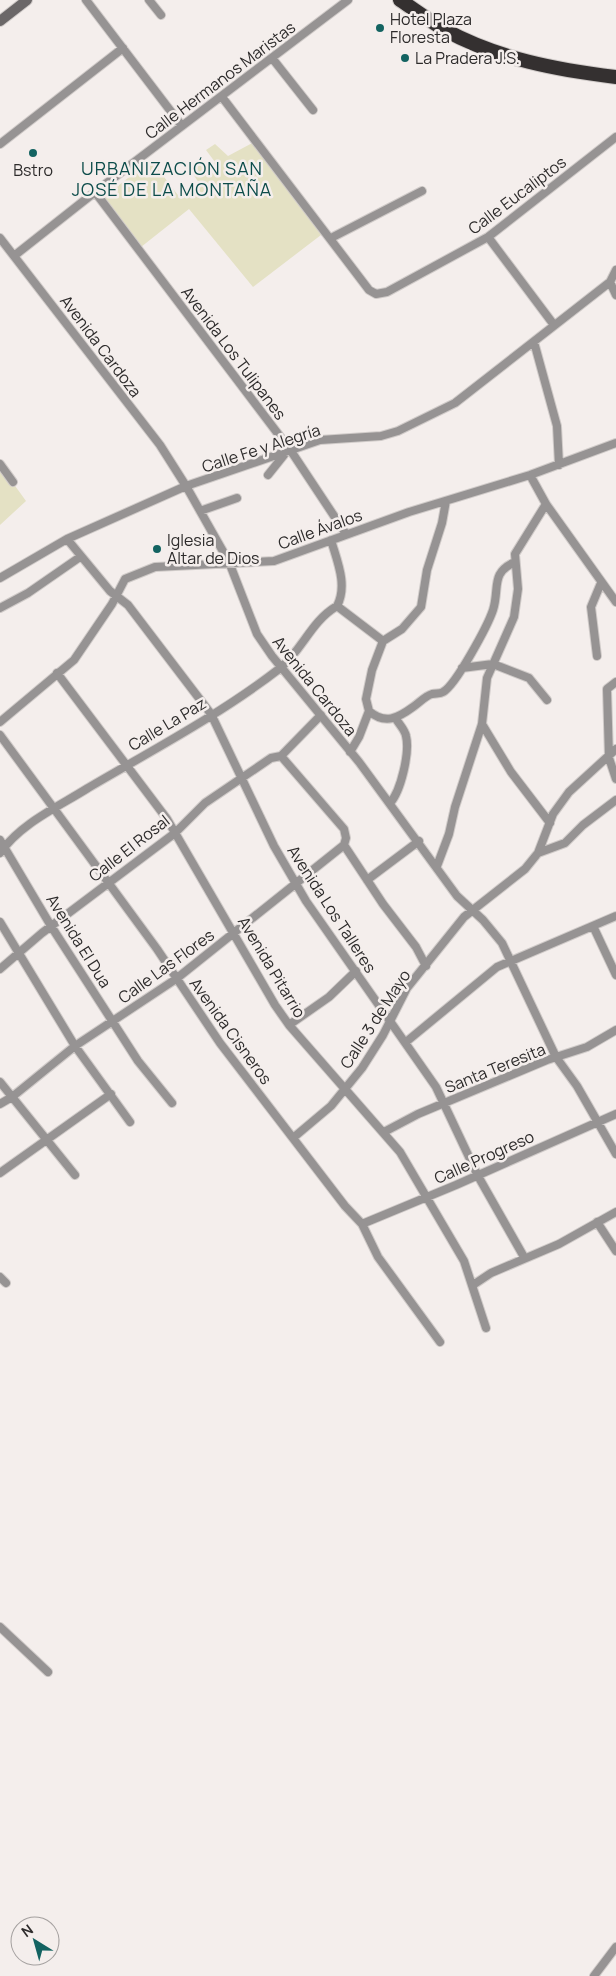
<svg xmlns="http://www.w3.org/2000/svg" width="616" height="1976" font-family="Manrope,sans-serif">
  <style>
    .green { fill: #e4e1c4 }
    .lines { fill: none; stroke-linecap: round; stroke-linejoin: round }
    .street-casing { stroke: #d0cbc9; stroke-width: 10 }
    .secondary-casing { stroke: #d0cbc9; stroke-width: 12 }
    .highway-casing { stroke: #d0cbc9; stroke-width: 16 }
    .street { stroke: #969393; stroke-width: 8 }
    .secondary { stroke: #6b6768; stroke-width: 10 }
    .highway { stroke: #343030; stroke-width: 14 }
    .poi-dot { fill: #136361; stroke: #f4eeec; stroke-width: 2 }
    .labels { text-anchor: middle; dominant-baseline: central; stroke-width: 5; stroke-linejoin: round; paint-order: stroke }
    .poi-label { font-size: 16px; fill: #2d2b2b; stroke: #f4eeec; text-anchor: start }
    .street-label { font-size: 16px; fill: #2d2b2b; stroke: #f4eeec }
    .neighbourhood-label { font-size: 18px; letter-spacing: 1px; fill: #0c4c4a; stroke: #f4eeec }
  </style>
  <rect width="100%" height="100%" fill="#f4eeec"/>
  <path class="green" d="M256 141 321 235 253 287 189 209 141 247 105 199V196L151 160 181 199 201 186 191 171 200 164 206 170 215 162 206 150 215 144 228 156Z
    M0 465 26 501 0 525Z"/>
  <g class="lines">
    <defs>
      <path id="street" d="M86 0 182 126
        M149 0 161 15
        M272 58 313 110
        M222 97 369 290 376 294 387 292 488 237 616 137
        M0 144 123 48
        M95 192 291 451 346 534
        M488 237 554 325
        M0 238 160 445 186 486 229 562 257 634 272 656 359 762 457 896 483 920 502 943 556 1057 577 1086 616 1154
        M331 238 422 191
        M14 256 95 192 348 0
        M610 282 616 295
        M534 342 557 426 559 465
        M0 464 13 482
        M268 475 284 455
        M530 475 546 504 616 602
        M200 511 237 498
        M67 539 110 591 128 605 211 714 274 846 306 901 436 1087 478 1176 524 1257
        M331 540C337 561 348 585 337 606
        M0 578 67 539 186 486 320 440 381 436 398 431 455 403 610 282 616 270
        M0 608 28 593 80 557
        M597 656 591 607 601 583
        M462 668 493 664 529 678 547 700
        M57 673 167 819 275 1005 289 1025 400 1152 464 1261 486 1328
        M616 682 607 689 609 758 616 779
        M369 711C385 725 398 718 413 707 419 703 425 696 432 694 436 693 440 694 443 692 456 685 488 625 493 610 500 588 490 573 515 562
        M369 711 366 699 372 670 383 641 402 629 421 607 427 570 442 523 446 501
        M0 722 74 660 112 604 125 579 155 567 274 561 409 512 530 475 616 443
        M482 724 511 772 550 823
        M0 735 157 949 220 1043 345 1206 362 1224 378 1257 440 1342
        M350 752 359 737 369 711
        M281 756 344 829 346 838 344 845 383 904 416 947 426 966
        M281 756 321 715
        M390 803C401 791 410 752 406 736 405 730 399 724 396 719
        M0 840 51 926 138 1061 172 1103
        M0 853C21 823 58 807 88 788 151 751 221 714 279 669 303 650 310 622 337 606L383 641
        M538 853 553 814 569 792 616 749
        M437 866 449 834 455 807 482 724 487 678 514 617 518 589 515 554 546 504
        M367 880 419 841
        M0 922 75 1046 130 1122
        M593 926 616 975
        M0 969 42 933 175 833 205 803 271 758 281 756
        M289 1025 329 997 356 971
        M406 1042 497 967 616 916
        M0 1082 75 1175
        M0 1104 12 1097 75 1046 176 979 344 845
        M384 1132 418 1114 547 1060 587 1047 616 1030
        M293 1138 331 1106 362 1068 383 1035 407 988 464 917 525 869 538 853 565 843 583 825 616 800
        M0 1173 111 1094
        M597 1222 616 1251
        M362 1224 456 1185 616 1114
        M0 1277 6 1283
        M473 1285 491 1273 559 1244 616 1212
        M0 1627 48 1672
        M594 1976 616 1947"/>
      <path id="secondary" d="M0 21 27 0"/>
      <path id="highway" d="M400 0C415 10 430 21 445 30 498 59 558 70 616 77"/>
    </defs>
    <use href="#street" class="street-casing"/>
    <use href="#secondary" class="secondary-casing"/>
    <use href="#highway" class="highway-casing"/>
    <use href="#street" class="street"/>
    <use href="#secondary" class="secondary"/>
    <use href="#highway" class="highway"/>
  </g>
  <g class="poi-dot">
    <circle cx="380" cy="28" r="5"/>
    <circle cx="405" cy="58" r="5"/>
    <circle cx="33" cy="153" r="5"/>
    <circle cx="157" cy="549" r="5"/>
  </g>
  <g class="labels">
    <g class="poi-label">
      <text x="390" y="19">Hotel Plaza<tspan x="390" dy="18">Floresta</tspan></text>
      <text x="415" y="58">La Pradera J.S.</text>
      <text x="33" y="170" text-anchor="middle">Bstro</text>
      <text x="167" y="540">Iglesia<tspan x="167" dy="18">Altar de Dios</tspan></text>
    </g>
    <g class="street-label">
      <text transform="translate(220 80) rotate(-37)">Calle Hermanos Maristas</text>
      <text transform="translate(517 195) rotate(-37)">Calle Eucaliptos</text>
      <text transform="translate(101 346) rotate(53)">Avenida Cardoza</text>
      <text transform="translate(234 353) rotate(53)">Avenida Los Tulipanes</text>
      <text transform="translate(261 448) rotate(-18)">Calle Fe y Alegría</text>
      <text transform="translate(320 529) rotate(-20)">Calle Ávalos</text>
      <text transform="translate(315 686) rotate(51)">Avenida Cardoza</text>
      <text transform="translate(167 724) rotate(-31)">Calle La Paz</text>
      <text transform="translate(129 848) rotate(-38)">Calle El Rosal</text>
      <text transform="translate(332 909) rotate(57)">Avenida Los Talleres</text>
      <text transform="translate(79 941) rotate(58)">Avenida El Dua</text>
      <text transform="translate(166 966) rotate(-36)">Calle Las Flores</text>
      <text transform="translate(272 967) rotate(59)">Avenida Pitarrio</text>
      <text transform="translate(375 1019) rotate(-57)">Calle 3 de Mayo</text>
      <text transform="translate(231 1031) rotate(54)">Avenida Cisneros</text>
      <text transform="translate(495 1068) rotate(-22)">Santa Teresita</text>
      <text transform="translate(484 1157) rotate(-24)">Calle Progreso</text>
    </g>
    <g class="neighbourhood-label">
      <text x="172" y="168">URBANIZACIÓN SAN<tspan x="172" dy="21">JOSÉ DE LA MONTAÑA</tspan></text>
    </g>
  </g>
  <g transform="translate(35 1941) rotate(323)"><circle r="24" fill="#f4eeec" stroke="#a4a09f"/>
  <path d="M0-4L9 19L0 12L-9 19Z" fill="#136361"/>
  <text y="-8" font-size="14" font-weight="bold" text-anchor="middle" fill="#2d2b2b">N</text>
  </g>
</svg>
